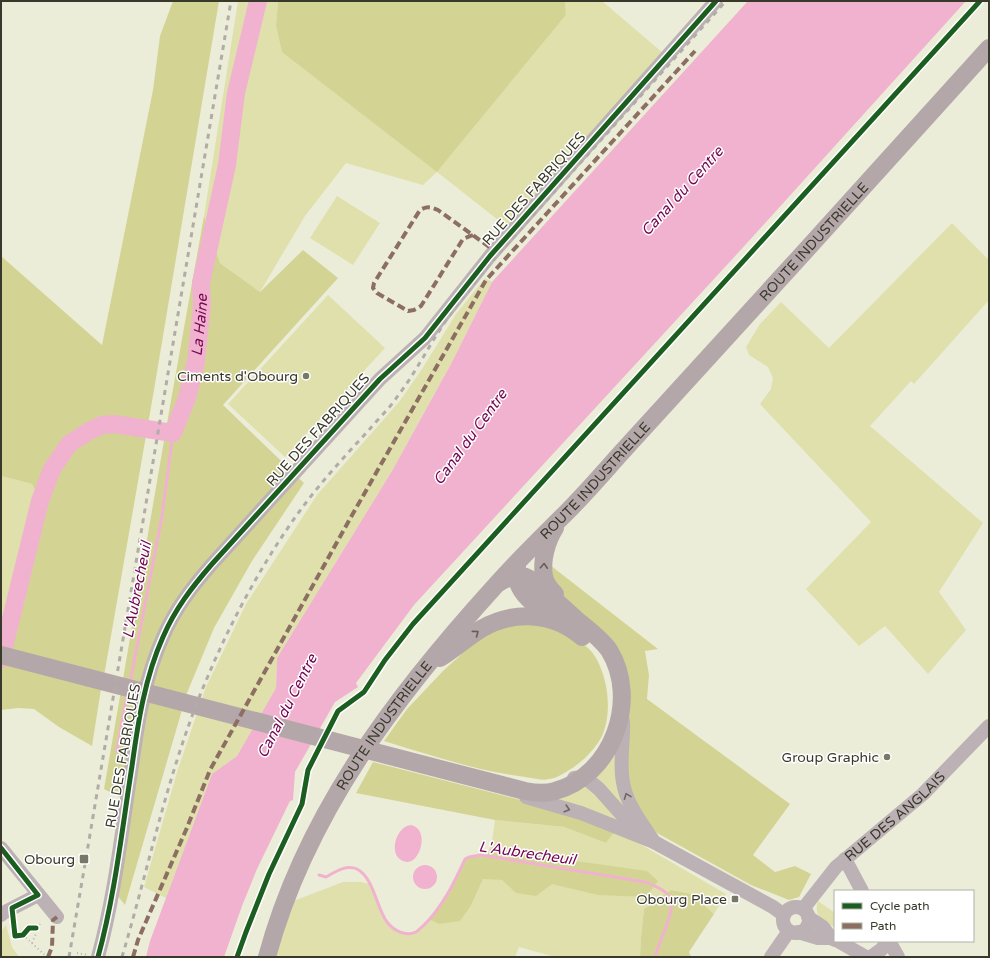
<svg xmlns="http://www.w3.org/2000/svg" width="990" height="958" font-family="'Varela Round',sans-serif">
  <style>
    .green { fill: #dfe0ac }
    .forest { fill: #d3d493 }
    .water { fill: #f0b2cf }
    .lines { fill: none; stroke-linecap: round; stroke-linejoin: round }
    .stream { stroke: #f0b2cf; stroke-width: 3 }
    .river { stroke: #f0b2cf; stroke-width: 18 }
    .path { stroke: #bab3b1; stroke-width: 2; stroke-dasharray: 1 3; stroke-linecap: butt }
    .minor { stroke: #bcb1b4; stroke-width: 14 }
    .major { stroke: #b4a7a9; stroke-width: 18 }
    .rail { stroke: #b2aca9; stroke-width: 3; stroke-dasharray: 5 5; stroke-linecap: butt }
    .quiet { stroke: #8d6e63; stroke-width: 4; stroke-dasharray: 8 4; stroke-linecap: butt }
    .cycleway-casing { stroke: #fff; stroke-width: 8 }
    .cycleway { stroke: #1b5e20; stroke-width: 5 }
    .oneway { stroke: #646057 }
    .oneway2 { stroke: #6d6962 }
    .poi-dot { fill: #787868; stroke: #fff; stroke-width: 1.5 }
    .labels { text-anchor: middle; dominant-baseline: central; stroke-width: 3; stroke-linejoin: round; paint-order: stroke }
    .street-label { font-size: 14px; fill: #39392b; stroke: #fff }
    .poi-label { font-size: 14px; fill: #39392b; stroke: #fff; text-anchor: end }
    .water-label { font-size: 15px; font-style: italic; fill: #740653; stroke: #fff }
  </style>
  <rect width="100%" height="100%" fill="#ecedd9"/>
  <path class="green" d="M238 1H278L276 25 437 172 566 15 565 1H602L663 53 507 227 437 172 423 185 346 163 305 216 260 292 220 263 204 216Z
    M337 196 380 223 353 265 310 238Z
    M952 223 989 260V300L914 384 911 381 870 426 983 523 939 592 966 630 928 674 885 626 859 646 806 589 871 522 760 404 771 389 773 378 768 367 749 355 746 347 760 324 781 302 829 348Z
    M485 278 492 282 451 364 392 471 277 658 276 688 237 756 212 774 166 898 144 887 178 769 206 687 246 604 317 495 399 402 422 369 456 314Z
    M328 295 385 348 285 457 228 404Z
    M1 476 32 484 40 501 3 650H1Z
    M614 747 633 817 591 775Z
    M587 784 628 825 543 796Z
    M495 820 564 827 606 843 616 830 726 894 714 914 692 894 671 890 644 909 641 938 640 957H555L519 947 515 957H267L283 905 343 882H361L370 884C376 899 381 920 394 930 423 951 456 878 465 859L469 857 487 856 492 841Z
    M818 901 835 913V927C823 923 813 915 818 901Z
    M6 925 12 947 19 957H1V932Z"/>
  <path class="forest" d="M173 1H219L154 390 104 676 3 650 40 501 32 484 1 476V256L102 345 153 90 160 36Z
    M278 1H565L566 15 437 172 282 52 276 25Z
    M204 216 220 263 260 292 303 250 338 278 223 405 304 483 252 561 214 628 187 693 125 905 117 895 131 803 104 789 170 406Z
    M550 565 658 649 645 651 649 675 647 699 790 804 753 855 775 872 795 866 811 874 799 897 789 900 751 885 657 833 645 821 626 779 628 690 555 589Z
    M540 621C556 629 580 638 592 652 608 673 613 712 602 736 596 748 585 759 574 767 566 772 558 778 549 779 542 781 532 778 525 777 477 771 430 755 384 741L407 709 443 671 489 629Z
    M1 662 101 689 92 746 59 727 34 709 18 708 1 710Z
    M373 762 564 811 616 830 606 843 564 827 495 820 356 793Z
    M490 849 647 871 658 881 646 897 598 895 552 884 536 896 516 893 502 880 483 879 470 907 460 921 439 924 429 919 452 886 465 859 469 857 487 856Z
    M671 890 692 894 714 914 689 952 691 957H640L641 938 644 909Z"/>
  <path class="water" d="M748 1H966L737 254 414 605 356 683 358 687 335 702 295 772 293 800 290 801 257 869 242 906 224 957H146L150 941 212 774 237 756 276 688 277 658 392 471 451 364 492 282Z
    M410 825C430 827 421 863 407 862 387 860 394 828 410 825Z
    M413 877a12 12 0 1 1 24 0a12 12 0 1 1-24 0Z"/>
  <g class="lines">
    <path class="stream" d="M130 683 162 516 173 433
      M117 751 127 694
      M319 875 326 877C335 872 346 864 357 869 374 878 376 907 387 922 393 930 405 937 416 932 418 931 421 927 423 926 442 908 454 883 465 859L469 857 481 855 645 882C653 885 664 889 669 896 678 909 658 942 655 957"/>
    <path class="river" id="s1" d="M1 659 40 501 52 469 69 444 89 431 102 425 114 424 173 433 187 398 196 362 202 305 201 283 227 165 236 93 258 1"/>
    <path class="path" d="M23 935 47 957
      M32 943 40 924
      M77 953 88 955"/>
    <g class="minor">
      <path d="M623 721C624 741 619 762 623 782 626 804 642 823 654 842"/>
      <path d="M574 778 582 777 587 779 599 789 623 816 642 831"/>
      <path d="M526 797 581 813 654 842 773 907 784 915"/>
      <path d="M1 848 57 917"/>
      <path d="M845 859 862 891"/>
      <circle cx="796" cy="920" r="13"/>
      <path id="s2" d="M803 909 836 867 923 794 989 726"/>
      <path d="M1 915 3 913 38 895"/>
      <path d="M808 917 823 927 831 938"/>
      <path d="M798 932 818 938H831L835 940"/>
      <path d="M838 941 866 957"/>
      <path d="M889 941 898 957"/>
      <path d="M98 957C115 895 122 829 132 766 138 722 145 677 163 637 175 609 192 587 212 564L380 379 425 338 490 256 716 1"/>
      <path d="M771 957 789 931"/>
      <path d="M871 957 882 949 887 941"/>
    </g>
    <g class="major">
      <path d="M555 528C547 540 541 561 544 576 545 583 550 589 555 594"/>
      <path d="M517 566C512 591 535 605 553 618"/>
      <path d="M1 655 525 791C535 793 545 794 555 791 612 776 640 700 609 650 601 639 589 630 578 621 563 607 548 594 533 581 519 571 512 576 498 583"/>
      <path d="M440 658C454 649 467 638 481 629 514 610 553 612 582 637"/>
      <path id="s3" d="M267 957C306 813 397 694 496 585 518 560 542 537 566 513 585 494 603 473 621 453 744 318 867 184 989 48"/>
    </g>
    <path class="rail" d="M69 957 85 864 231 1
      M122 957C150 863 169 766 208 676 231 621 264 560 299 512 320 483 344 457 368 431 377 420 389 409 397 397 414 375 426 351 441 328 459 300 480 276 501 251L726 1"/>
    <path class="quiet" d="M473 235 463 239 421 306 414 310 408 311 377 293 373 288 374 283 420 210C427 206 431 207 438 210L495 251
      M48 957 52 947 53 920 57 917
      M133 957 138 940 186 830 210 770 351 517 486 280 695 51"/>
    <defs>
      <path id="cycleway" d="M1 848 38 895 12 908 15 936 23 935 29 928H36
        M98 957C115 895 122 829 132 766 138 722 145 677 163 637 175 609 192 587 212 564L380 379 425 338 490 256 716 1
        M237 957 246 932 269 874 302 804 308 770 338 711 364 692 385 660 413 624 980 1"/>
    </defs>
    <use href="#cycleway" class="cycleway-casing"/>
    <use href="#cycleway" class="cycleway"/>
  </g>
  <defs><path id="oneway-chevron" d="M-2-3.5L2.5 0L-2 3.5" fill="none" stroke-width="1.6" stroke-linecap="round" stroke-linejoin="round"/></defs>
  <g class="oneway">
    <use href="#oneway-chevron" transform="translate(544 566) rotate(-87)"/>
    <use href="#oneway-chevron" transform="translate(476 633) rotate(-37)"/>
  </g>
  <g class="oneway2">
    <use href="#oneway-chevron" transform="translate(627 796) rotate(-111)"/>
    <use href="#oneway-chevron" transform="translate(567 809) rotate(17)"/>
  </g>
  <g class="poi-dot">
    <circle cx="306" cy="376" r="4"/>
    <circle cx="887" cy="757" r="4"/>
    <rect x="79" y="854" width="10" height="10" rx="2"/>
    <rect x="731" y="895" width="8" height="8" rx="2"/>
  </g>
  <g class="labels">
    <g class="street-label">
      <text transform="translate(534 189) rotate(-48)">RUE DES FABRIQUES</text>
      <text stroke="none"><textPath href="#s3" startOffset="909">ROUTE INDUSTRIELLE</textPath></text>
      <text transform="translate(318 430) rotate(-48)">RUE DES FABRIQUES</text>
      <text stroke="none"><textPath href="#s3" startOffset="585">ROUTE INDUSTRIELLE</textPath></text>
      <text stroke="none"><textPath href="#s3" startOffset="261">ROUTE INDUSTRIELLE</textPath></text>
      <text transform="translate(123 756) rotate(-80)">RUE DES FABRIQUES</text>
      <text stroke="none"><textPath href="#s2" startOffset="131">RUE DES ANGLAIS</textPath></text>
    </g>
    <g class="poi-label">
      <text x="298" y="376">Ciments d'Obourg</text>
      <text x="879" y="757">Group Graphic</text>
      <text x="75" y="859">Obourg</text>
      <text x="727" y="899">Obourg Place</text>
    </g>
    <g class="water-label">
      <text transform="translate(682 191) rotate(-48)">Canal du Centre</text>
      <text stroke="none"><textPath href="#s1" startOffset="449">La Haine</textPath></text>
      <text transform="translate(470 437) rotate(-54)">Canal du Centre</text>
      <text transform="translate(137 590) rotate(-79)">L'Aubrecheuil</text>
      <text transform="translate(287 706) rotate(-63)">Canal du Centre</text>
      <text transform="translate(527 853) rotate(8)">L'Aubrecheuil</text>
    </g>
  </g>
  <rect width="990" height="958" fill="none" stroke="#39392b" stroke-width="4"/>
  <rect x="834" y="890" width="140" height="52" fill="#ffffff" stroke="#b0b0aa"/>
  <rect x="842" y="903" width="20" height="6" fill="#1b5e20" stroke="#b0b0aa"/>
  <text x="870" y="910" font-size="12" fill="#39392b">Cycle path</text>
  <rect x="842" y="923" width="20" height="6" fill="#8d6e63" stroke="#b0b0aa"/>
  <text x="870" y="930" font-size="12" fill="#39392b">Path</text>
</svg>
